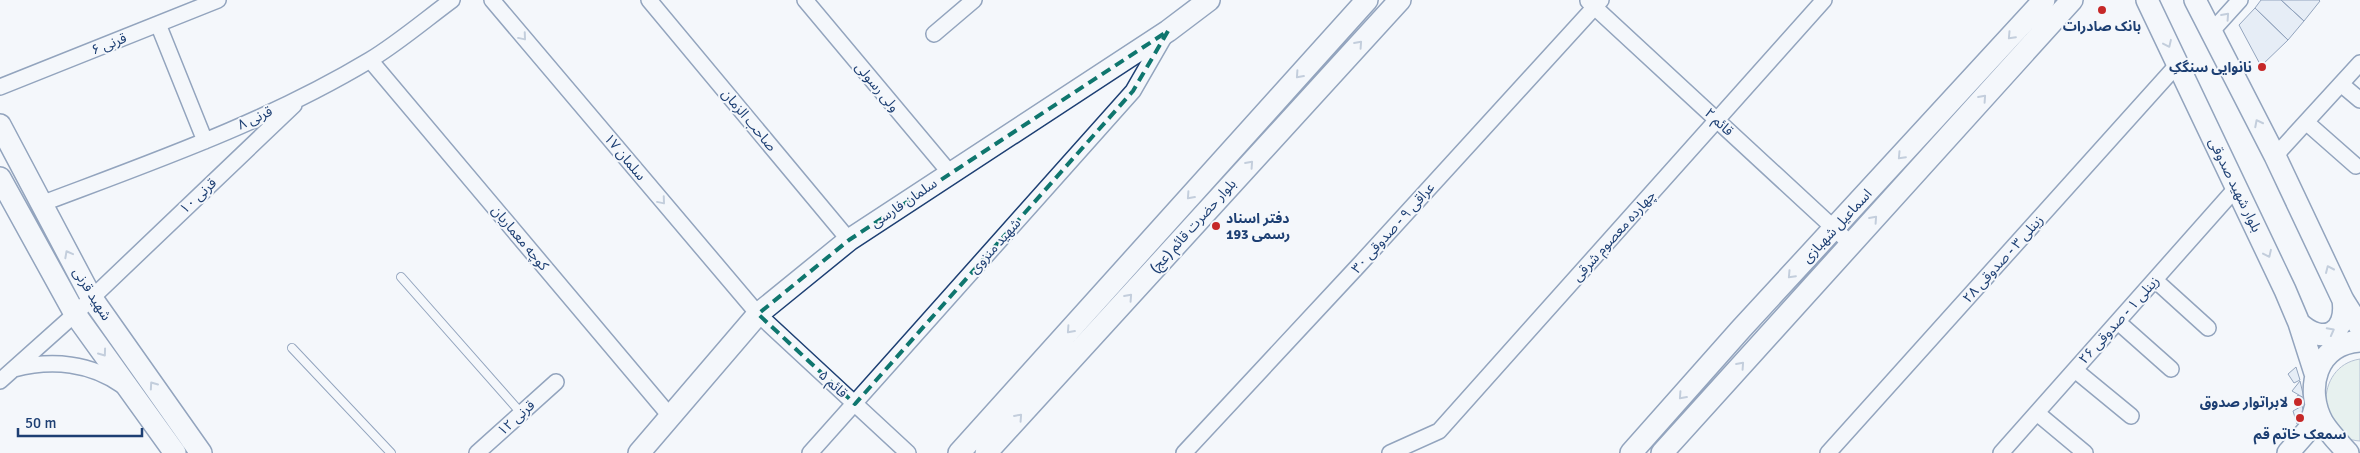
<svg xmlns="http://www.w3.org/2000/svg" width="2360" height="453" font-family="Signika,'Noto Sans Arabic',sans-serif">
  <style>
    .green { fill: #d7e8df; stroke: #687fa3 }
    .building { fill: #d5e0f0; stroke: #1d3f73 }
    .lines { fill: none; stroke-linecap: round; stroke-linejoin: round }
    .lane-casing { stroke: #1d3f73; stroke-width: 10 }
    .street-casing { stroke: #1d3f73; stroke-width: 18 }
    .secondary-casing { stroke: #1d3f73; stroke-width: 24 }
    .lane { stroke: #f4f7fb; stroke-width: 8 }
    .street { stroke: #f4f7fb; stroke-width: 15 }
    .secondary { stroke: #f4f7fb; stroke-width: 21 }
    .oneway { stroke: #889bb7 }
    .marked { fill: none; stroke: #0f766e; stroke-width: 4; stroke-dasharray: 10 6; stroke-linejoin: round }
    .poi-dot { fill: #c62828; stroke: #f4f7fb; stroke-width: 2 }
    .labels { text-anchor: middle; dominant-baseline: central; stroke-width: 4; stroke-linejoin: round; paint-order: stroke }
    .poi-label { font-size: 14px; font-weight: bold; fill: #1d3f73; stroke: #f4f7fb }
    .street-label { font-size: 14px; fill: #1d3f73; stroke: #f4f7fb }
  </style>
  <rect width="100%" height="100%" fill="#f4f7fb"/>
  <path class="green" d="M2360 359V441C2316 439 2313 366 2360 359Z"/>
  <path class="building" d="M2261 0H2281L2304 21 2288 40 2255 8Z
    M2281 0H2319L2320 1 2304 21Z
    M2255 8 2288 40 2261 66 2239 25Z
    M2296 367 2300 380 2294 383 2288 374Z
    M2300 381 2304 398 2292 391Z
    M2298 395 2304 399 2299 407 2293 404Z
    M2302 406 2307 424H2297L2293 411Z"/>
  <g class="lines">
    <defs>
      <path id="lane" d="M401 277 521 413
        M292 348 391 453"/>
      <path id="street" d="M492 0 758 314 908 453
        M649 0 849 240
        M805 0 950 173
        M1588 1 1851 244
        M158 24 205 141
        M2211 32 2240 0
        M934 34 974 0
        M370 60 670 416
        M2341 84 2360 100
        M0 87 218 0
        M2306 122 2356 166
        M2275 156 2360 63
        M41 204C152 162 267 122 370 60 398 43 425 20 452 0
        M2155 280 2208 328
        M2118 322 2171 369
        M14 369C52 359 91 363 123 386
        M2075 370 2131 416
        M0 381 75 314 294 105
        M2037 413 2085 453
        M477 453 556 382
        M810 453 1133 91 1167 32
        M1184 453 1359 265 1601 0
        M1390 453 1439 431 1824 0
        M1828 453 2177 65
        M2001 453 2237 187"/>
      <path id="secondary" d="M2147 0 2285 290 2299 323 2315 373
        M2195 0 2275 156 2343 300 2360 327
        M0 125 91 297 201 453
        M0 178 75 314 175 453
        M2299 323C2323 346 2348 333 2343 300
        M639 453 758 314 849 240 1168 31 1209 0
        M959 453 1367 0
        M986 453 1400 0
        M1631 453 1741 329 2044 0
        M1662 453 2072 0
        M2288 453 2309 429 2316 405
        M2348 453C2340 444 2330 434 2323 423 2304 389 2316 344 2360 341"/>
    </defs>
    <use href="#lane" class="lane-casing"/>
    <use href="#street" class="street-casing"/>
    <use href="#secondary" class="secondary-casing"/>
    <use href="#lane" class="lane"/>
    <use href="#street" class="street"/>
    <use href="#secondary" class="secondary"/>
  </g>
  <defs><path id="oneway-chevron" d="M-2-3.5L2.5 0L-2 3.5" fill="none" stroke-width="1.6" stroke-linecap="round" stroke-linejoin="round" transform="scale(1.25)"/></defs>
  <g class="oneway">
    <use href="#oneway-chevron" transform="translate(2226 16) rotate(-48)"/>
    <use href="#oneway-chevron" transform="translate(2011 36) rotate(133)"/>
    <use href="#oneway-chevron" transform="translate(523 37) rotate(50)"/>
    <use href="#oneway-chevron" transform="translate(1359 44) rotate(-48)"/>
    <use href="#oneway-chevron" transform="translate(2168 44) rotate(65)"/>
    <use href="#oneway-chevron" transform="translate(1299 75) rotate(132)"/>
    <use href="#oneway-chevron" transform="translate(1983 98) rotate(-48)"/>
    <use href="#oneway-chevron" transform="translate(2258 123) rotate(-117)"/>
    <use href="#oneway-chevron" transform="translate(1901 156) rotate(133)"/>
    <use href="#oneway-chevron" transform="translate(1250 164) rotate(-48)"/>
    <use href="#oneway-chevron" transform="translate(1190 196) rotate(132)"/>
    <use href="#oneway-chevron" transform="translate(662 201) rotate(50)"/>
    <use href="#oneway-chevron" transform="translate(1874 219) rotate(-48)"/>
    <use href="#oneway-chevron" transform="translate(68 254) rotate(-118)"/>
    <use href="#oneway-chevron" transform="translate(2268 254) rotate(65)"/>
    <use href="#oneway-chevron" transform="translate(2329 269) rotate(-114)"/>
    <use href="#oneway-chevron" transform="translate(1791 275) rotate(133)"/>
    <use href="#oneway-chevron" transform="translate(1129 297) rotate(-48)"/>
    <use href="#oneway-chevron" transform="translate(1070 330) rotate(132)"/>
    <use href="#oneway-chevron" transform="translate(2331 331) rotate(-28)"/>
    <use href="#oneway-chevron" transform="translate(103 353) rotate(54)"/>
    <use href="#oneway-chevron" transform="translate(1741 365) rotate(-48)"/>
    <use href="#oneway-chevron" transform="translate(153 385) rotate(-125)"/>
    <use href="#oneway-chevron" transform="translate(1682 396) rotate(132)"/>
    <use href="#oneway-chevron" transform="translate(1019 417) rotate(-48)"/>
  </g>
  <path d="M0 0H2360V453H0ZM1168 31 1133 91 855 404 758 314 849 240Z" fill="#f4f7fb" fill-opacity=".55" fill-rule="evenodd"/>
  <path class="marked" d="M1168 31 1133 91 855 404 758 314 849 240Z"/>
  <g class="poi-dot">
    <circle cx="2102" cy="10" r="5"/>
    <circle cx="2262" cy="67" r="5"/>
    <circle cx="1216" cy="226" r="5"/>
    <circle cx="2298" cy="402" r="5"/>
    <circle cx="2300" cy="418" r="5"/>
  </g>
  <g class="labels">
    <g class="poi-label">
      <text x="2102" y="26">بانک صادرات</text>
      <text x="2252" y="67" text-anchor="end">نانوایی سنگکِ</text>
      <text x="1226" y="218" text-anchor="start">دفتر اسناد<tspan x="1226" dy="16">رسمی 193</tspan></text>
      <text x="2288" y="402" text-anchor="end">لابراتوار صدوق</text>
      <text x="2300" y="434">سمعک خاتم قم</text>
    </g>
    <g class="street-label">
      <text transform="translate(109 44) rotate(-22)">قرنی ۶</text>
      <text transform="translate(877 87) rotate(50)">ولی رسولی</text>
      <text transform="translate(255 118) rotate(-25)">قرنی ۸</text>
      <text transform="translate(749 120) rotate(50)">صاحب الزمان</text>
      <text transform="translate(1719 122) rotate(43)">قائم ۲</text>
      <text transform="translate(625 157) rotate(50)">سلمان ۱۷</text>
      <text transform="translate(2235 185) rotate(64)">بلوار شهید صدوقی</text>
      <text transform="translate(198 196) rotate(-43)">قرنی ۱۰</text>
      <text transform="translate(904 203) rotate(-34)">سلمان فارسی</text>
      <text transform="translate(1193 226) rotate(-48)">بلوار حضرت قائم (عج)</text>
      <text transform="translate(1837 226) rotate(-47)">اسماعیل شهبازی</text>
      <text transform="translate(1393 228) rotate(-48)">عراقی ۹ - صدوقی ۳۰</text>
      <text transform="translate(1614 236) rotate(-48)">چهارده معصوم شرقی</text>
      <text transform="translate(520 238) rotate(50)">کوچه معماریان</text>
      <text transform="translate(995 246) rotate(-48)">شهید منزوی</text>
      <text transform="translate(2003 259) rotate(-48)">زینلی ۳ - صدوقی ۲۸</text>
      <text transform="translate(92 294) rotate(58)">شهید قرنی</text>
      <text transform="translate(2119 320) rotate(-48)">زینلی ۱ - صدوقی ۲۶</text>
      <text transform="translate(833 384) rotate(43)">قائم ۵</text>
      <text transform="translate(516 418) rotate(-42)">قرنی ۱۲</text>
    </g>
  </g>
  <path d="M18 428v8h124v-8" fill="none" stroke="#1d3f73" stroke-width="2.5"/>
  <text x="25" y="428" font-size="15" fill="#1d3f73" stroke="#f4f7fb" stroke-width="4" paint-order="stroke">50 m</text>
</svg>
